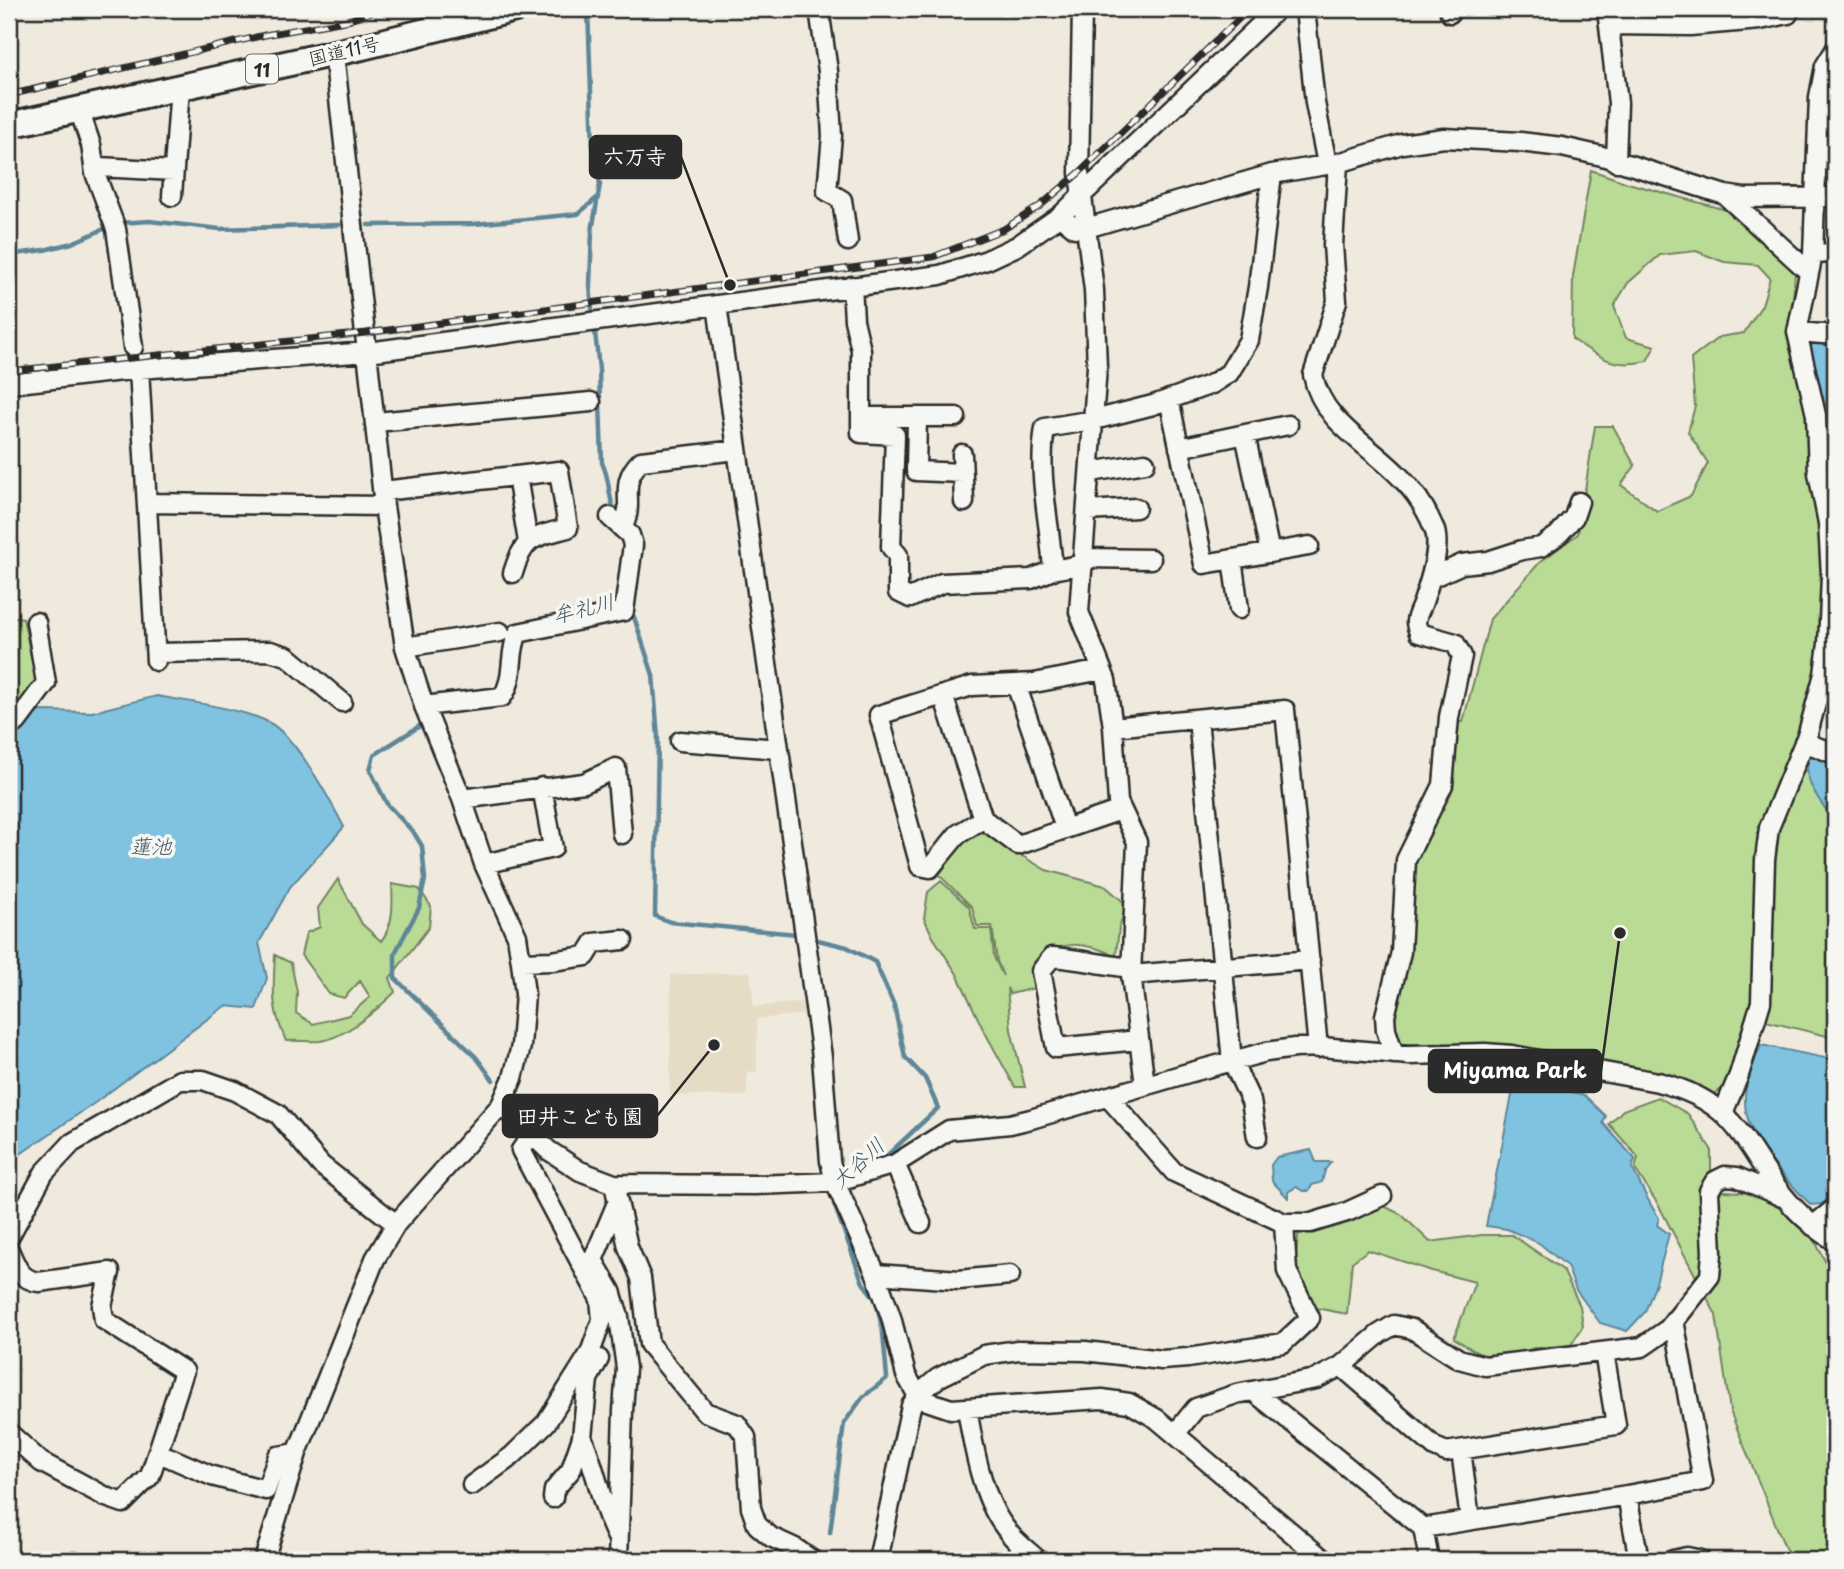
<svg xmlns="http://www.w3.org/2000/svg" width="1844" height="1569" font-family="'Playpen Sans','Klee One',sans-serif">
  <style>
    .built { fill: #e6dbc4 }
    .green { fill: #b9db95; stroke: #728360; stroke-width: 2 }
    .water { fill: #80c3e1; stroke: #5e8698; stroke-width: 2 }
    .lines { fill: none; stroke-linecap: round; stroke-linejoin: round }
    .stream { stroke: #5e8698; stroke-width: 4.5 }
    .minor-casing { stroke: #2b2b2b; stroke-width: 23 }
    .highway-casing { stroke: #2b2b2b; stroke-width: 30 }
    .minor { stroke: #f6f6f2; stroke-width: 18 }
    .highway { stroke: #f6f6f2; stroke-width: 24 }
    .rail-casing { stroke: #2b2b2b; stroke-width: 7 }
    .rail { stroke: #f6f6f2; stroke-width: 4.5; stroke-dasharray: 13; stroke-linecap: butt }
    .labels { text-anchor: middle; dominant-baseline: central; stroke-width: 7; stroke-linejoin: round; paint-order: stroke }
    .shield { fill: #f6f6f2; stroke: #686867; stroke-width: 2 }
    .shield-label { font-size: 18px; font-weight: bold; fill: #2b2b2b }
    .street-label { font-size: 19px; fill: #2b2b2b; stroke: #f6f6f2 }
    .water-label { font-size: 21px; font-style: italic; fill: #445962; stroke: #f6f6f2 }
    .leader { fill: none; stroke: #2b2b2b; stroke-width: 2.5 }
    .callout-dot { fill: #2b2b2b; stroke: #f6f6f2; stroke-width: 2.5 }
    .callout { fill: #2b2b2b; stroke: #2b2b2b; stroke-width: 2.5 }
    .callout-label { font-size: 21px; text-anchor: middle; font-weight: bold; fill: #fff }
  </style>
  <rect width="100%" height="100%" fill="#efeadd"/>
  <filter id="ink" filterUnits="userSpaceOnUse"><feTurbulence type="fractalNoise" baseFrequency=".0143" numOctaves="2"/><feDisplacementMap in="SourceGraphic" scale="14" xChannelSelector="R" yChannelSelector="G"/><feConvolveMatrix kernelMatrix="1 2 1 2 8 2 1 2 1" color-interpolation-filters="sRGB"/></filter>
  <g filter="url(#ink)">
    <path class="built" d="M750 972 754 1007 803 1002 805 1014 757 1019V1072L748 1071 746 1096 670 1095 671 975Z"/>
    <path class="green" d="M1591 170 1628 183 1726 210 1795 271 1791 331 1808 426 1823 577 1815 686 1800 748 1835 760V1038L1766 1021 1751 1025 1724 1087 1713 1095 1514 1048 1402 1044 1391 1023 1412 869 1456 722H1463L1490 619 1540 562 1578 534 1595 426H1613L1635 466 1621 485 1657 511 1691 496 1708 463 1688 432 1695 406 1691 359 1719 337 1744 333 1762 305 1770 278 1758 265 1724 262 1696 251 1660 255 1628 283 1614 306 1626 338 1655 346 1647 361C1612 369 1600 357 1572 339L1573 276Z
      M1822 412 1835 416V474L1824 475Z
      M9 616 23 618 37 685 9 718Z
      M987 829 1017 853 1046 870 1105 886 1127 905 1119 927 1116 956C1085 942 1061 938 1035 963L1039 987 1010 994 1007 988 1011 1030 1025 1087H1015L982 1027 957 974 933 937 924 918 928 892 941 881 969 907 975 929H991L994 957 1003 976 997 961 992 926H977L972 907 939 875 960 846Z
      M338 879 362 924 381 941C394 925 393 904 392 884L419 889 431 906 429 927 390 978 395 992C378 1009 345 1038 320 1041 309 1042 297 1040 286 1041 271 1007 273 992 275 955L291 963 297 992 296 1013 313 1024 349 1015 370 997 360 981 344 998 329 994 301 955 306 933 320 927 318 908Z
      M1658 1097 1688 1114 1711 1149V1190L1753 1193 1781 1209 1811 1233 1835 1281V1560H1790L1730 1411 1716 1315 1659 1206 1635 1169 1638 1157 1609 1124 1623 1110Z
      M1380 1204 1402 1215 1430 1242 1482 1235H1512L1563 1270 1580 1306 1583 1326 1571 1345 1534 1348 1511 1356 1481 1355 1454 1338 1475 1282 1432 1271 1368 1250 1352 1262 1347 1314 1316 1308 1294 1270 1299 1229Z"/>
    <path class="water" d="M1809 343 1835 344V408L1823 404Z
      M157 696C189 702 240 708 268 722 295 735 330 800 344 827L290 887 259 943 267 978 256 1009 225 1006 96 1102 16 1157 9 1168V747L29 719 40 711 92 712Z
      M1812 752 1835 763V822C1821 802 1797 777 1812 752Z
      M1761 1045 1835 1060V1195L1821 1204 1811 1205C1787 1181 1745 1137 1745 1102 1744 1083 1755 1062 1761 1045Z
      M1516 1075 1585 1096 1606 1116 1603 1123 1635 1159 1632 1168C1642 1186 1647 1201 1659 1218L1657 1225 1669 1234 1656 1283 1645 1312 1627 1331 1600 1323 1576 1290 1567 1266 1539 1243 1507 1229 1486 1226Z
      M1311 1150 1316 1162H1331L1325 1170 1322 1182 1312 1185 1309 1191H1303L1296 1187 1288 1192V1198L1272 1181 1271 1165 1277 1157Z"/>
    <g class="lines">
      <path class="stream" d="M588 9 593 146 600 184 592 231 590 285 592 309
        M120 223 149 221 220 229 339 225
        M368 225 474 224 578 214 598 197
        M9 255 44 250 72 243 111 226
        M595 332 599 369 602 463C611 480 607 498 616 513
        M627 614 634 617 653 675 658 738 655 916 670 922 797 934
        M426 722 374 755 370 770 387 804 414 833 422 846 425 879 419 908 395 953V978L476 1057 493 1080
        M818 940 847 947 875 962 894 1005 905 1057 925 1078 938 1108 880 1162
        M530 1148 542 1159
        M844 1195 858 1182
        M830 1533 844 1423 863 1397 887 1378 883 1333 876 1300 863 1283 834 1204 838 1201
        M627 1559 628 1560"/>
      <defs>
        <path id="minor" d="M819 9 828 71 832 136 827 191 842 200 848 241
          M1082 9 1079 173 1094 290 1097 367 1079 612 1106 680 1113 727 1118 802 1137 842 1131 975 1145 1085
          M1305 9 1315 103 1327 164
          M1607 9 1618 103 1616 162
          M1450 13V9
          M1609 25 1690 26 1760 20 1788 14
          M79 109 91 145 95 173 116 229 133 347
          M1338 163 1333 245 1337 301 1313 375C1322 423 1371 445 1402 479 1415 492 1427 511 1434 528 1442 547 1429 584 1423 602 1421 608 1416 616 1416 622 1416 626 1418 629 1419 633L1455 643 1462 656 1449 717 1443 785 1406 860 1401 952 1385 1016 1386 1030 1394 1054
          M99 167 174 171
          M1725 195 1809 272
          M172 196 180 87
          M1060 216 1075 228 1090 227 1272 174 1338 163 1402 144 1444 138 1520 142 1562 147 1602 156 1725 195 1745 198 1835 197
          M1813 254 1835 253
          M852 286 854 320 861 350V433L895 435 891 547 898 555V592L910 598 942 583 1031 579 1053 570 1084 564
          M717 305 822 1057 830 1161 835 1182 876 1274 891 1317 906 1375 914 1389 927 1401 951 1409 1102 1399 1129 1403 1157 1419 1324 1560
          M1797 332 1835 335
          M139 369 156 661
          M9 384 139 369 368 352 940 275 987 260 1017 246 1060 216 1277 9
          M1169 399 1204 564 1309 546
          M861 417H956
          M917 418 916 471 963 473
          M376 422 591 402
          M1245 434 1270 553
          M1179 448 1288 425
          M962 454 964 502
          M1091 472 1145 463
          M517 476 528 542
          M383 491 559 471 568 528C534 537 524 536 513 573
          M147 503 384 506
          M1088 511 1136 508
          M622 528C637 502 616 485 641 461L737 450
          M1085 558 1151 559
          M1232 559 1239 609
          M1053 570C1050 521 1037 476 1045 428L1094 420 1153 405 1212 384 1229 373 1249 340 1258 287 1272 174
          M1431 578 1462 564 1488 561 1522 550 1541 547 1558 535 1574 517 1579 502
          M405 647 500 632
          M156 653 270 651 287 656 342 702
          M1016 684 1065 828
          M943 695 983 819 1018 845 1121 810
          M424 706 502 697C516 678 508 654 518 633L624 611 633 545 630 535 610 517
          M1198 719 1232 1061 1251 1101 1257 1137
          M9 725 17 722 46 683 36 622
          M1113 727 1285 710 1318 1048
          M680 741 778 749
          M1804 742 1835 754
          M462 799 584 783 616 768 622 834
          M983 819 958 834 930 868 920 866 879 715 972 686 1034 683 1102 670
          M484 864 553 848 542 787
          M521 962 552 961 586 956 594 943 623 940
          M1132 968C1104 965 1079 959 1052 957L1041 971 1056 1048 1139 1040
          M1131 975 1310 960
          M1108 1097 1174 1172 1284 1223H1311L1347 1212 1382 1196
          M501 1105 548 1150 580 1171 614 1184 755 1185 835 1182 895 1164 949 1130 1010 1124 1031 1119 1188 1073 1266 1052 1295 1048 1322 1047 1409 1055 1485 1053 1512 1055 1658 1082C1681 1088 1703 1096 1721 1112 1744 1132 1758 1162 1776 1186 1792 1208 1812 1227 1835 1241
          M1723 1113 1739 1075 1761 1002 1765 860 1769 828 1808 733 1824 674 1828 644 1831 576 1828 523 1818 473 1816 415 1797 332 1813 254 1819 97 1825 66 1835 50
          M895 1164 921 1223
          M614 1184 628 1247 641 1278 649 1344 705 1412 737 1424 746 1437 751 1508 757 1525 771 1537 795 1548 812 1560
          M1813 1226 1835 1208
          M9 1237 44 1173 72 1143 180 1080H203L235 1091 278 1114 321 1165 396 1224
          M9 1250C16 1266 20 1280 39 1282L110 1272 102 1306 104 1320 184 1371 150 1476 123 1503 106 1497 41 1462 9 1433
          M593 1260 611 1291 619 1317 626 1368 623 1411 618 1560
          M584 1267 593 1260 617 1203
          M876 1274 959 1280 1010 1275
          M1341 1366 1435 1447 1446 1452 1616 1425 1604 1352
          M1253 1391 1423 1528 1627 1495
          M967 1408C973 1445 982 1499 1006 1529 1014 1541 1027 1550 1038 1560
          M1175 1434 1196 1408 1236 1394 1316 1379 1341 1366 1379 1334 1394 1325 1412 1329 1459 1359 1485 1366 1642 1347 1668 1329 1710 1276 1712 1253 1709 1191 1715 1181 1725 1176 1737 1177 1782 1197
          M582 1437C597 1471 601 1507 618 1539
          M1461 1450 1470 1520
          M159 1453 212 1476 266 1490 278 1456 297 1453
          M472 1485 512 1456 546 1423 590 1353 602 1320 600 1299 521 1150 532 1135
          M553 1498 554 1490 571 1470 582 1437 588 1379 599 1359
          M1423 1528 1429 1560
          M264 1560 297 1453 375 1259 396 1224 501 1105 513 1078 521 1046 525 994 521 962 517 936 484 864 462 799 424 706 405 647 384 506 334 53
          M878 1560 911 1406 919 1394 938 1378 984 1355 1018 1350 1085 1351 1162 1360 1188 1358 1283 1343 1310 1318 1287 1271 1284 1223
          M1639 1560 1627 1495 1703 1481 1674 1320
          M1673 1560 1687 1557 1701 1560"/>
        <path id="highway" d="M9 125 362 47 515 9"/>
      </defs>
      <use href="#minor" class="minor-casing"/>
      <use href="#highway" class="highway-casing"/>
      <use href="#minor" class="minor"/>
      <use href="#highway" class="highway"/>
      <defs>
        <path id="rail" d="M9 95 265 35 345 21 380 9
          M9 371 366 333 933 257 1004 229 1040 206 1079 173 1249 9"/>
      </defs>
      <use href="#rail" class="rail-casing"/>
      <use href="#rail" class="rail"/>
    </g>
  </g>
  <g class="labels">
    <rect class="shield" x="246" y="54.5" width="32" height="29" rx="5"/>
    <g class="shield-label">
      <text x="262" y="69">11</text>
    </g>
    <g class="street-label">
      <text transform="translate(344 50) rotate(-13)">国道11号</text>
    </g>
    <g class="water-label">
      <text transform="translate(583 607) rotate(-14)">牟礼川</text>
      <text x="151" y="845">蓮池</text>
      <text transform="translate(857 1162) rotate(-43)">大谷川</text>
    </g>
  </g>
  <path class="leader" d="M730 285L681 157M1620 933L1601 1071M714 1045L657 1116"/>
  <g class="callout-dot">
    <circle cx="730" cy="285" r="7"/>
    <circle cx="1620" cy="933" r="7"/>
    <circle cx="714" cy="1045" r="7"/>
  </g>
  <g class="callout">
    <rect x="590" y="136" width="91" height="42" rx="7"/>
    <rect x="1429" y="1050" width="172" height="42" rx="7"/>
    <rect x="503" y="1095" width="154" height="42" rx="7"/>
  </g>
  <g class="callout-label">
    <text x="635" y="164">六万寺</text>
    <text x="1515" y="1078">Miyama Park</text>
    <text x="580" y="1124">田井こども園</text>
  </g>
  <rect width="1844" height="1569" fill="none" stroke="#f6f6f2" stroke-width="35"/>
  <rect x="18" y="18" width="1809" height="1534" fill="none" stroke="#2b2b2b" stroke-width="2.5" filter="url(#ink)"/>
</svg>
